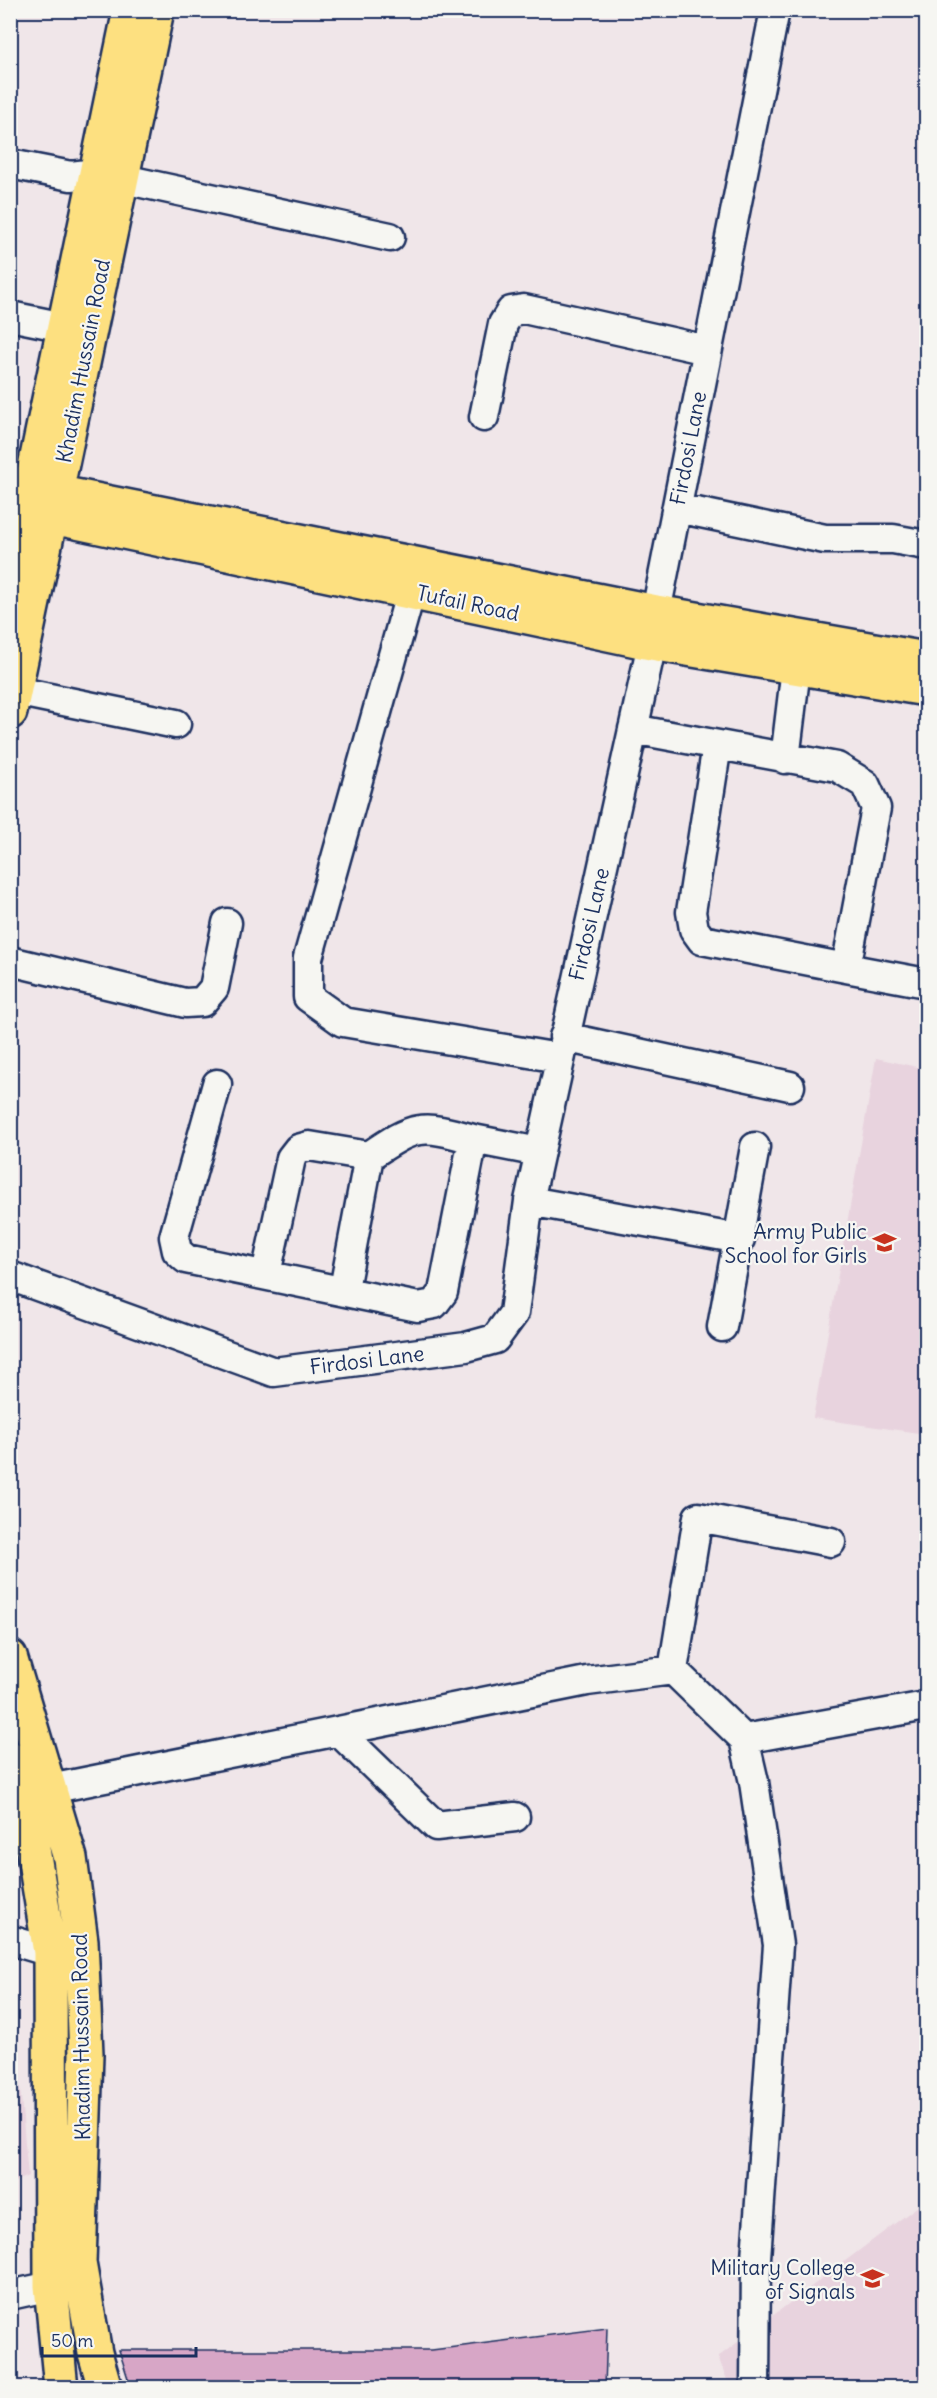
<svg xmlns="http://www.w3.org/2000/svg" width="937" height="2398" font-family="Delius,sans-serif">
  <style>
    .built { fill: #e8d3de }
    .building { fill: #d7a6c6; stroke: #1b2f5e; stroke-width: 1.5 }
    .lines { fill: none; stroke-linecap: round; stroke-linejoin: round }
    .minor-casing { stroke: #1b2f5e; stroke-width: 33 }
    .major-casing { stroke: #1b2f5e; stroke-width: 38 }
    .minor { stroke: #f6f6f2; stroke-width: 28 }
    .major { stroke: #fde080; stroke-width: 33 }
    .labels { text-anchor: middle; dominant-baseline: central; stroke-width: 4.5; stroke-linejoin: round; paint-order: stroke }
    .street-label { font-size: 21px; fill: #1b2f5e; stroke: #f6f6f2 }
    .poi-label { font-size: 21px; fill: #1b2f5e; stroke: #f6f6f2; text-anchor: end }
  </style>
  <rect width="100%" height="100%" fill="#f0e6e9"/>
  <filter id="ink" filterUnits="userSpaceOnUse"><feTurbulence type="fractalNoise" baseFrequency=".0167" numOctaves="2"/><feDisplacementMap in="SourceGraphic" scale="12" xChannelSelector="R" yChannelSelector="G"/><feConvolveMatrix kernelMatrix="1 2 1 2 8 2 1 2 1" color-interpolation-filters="sRGB"/></filter>
  <g filter="url(#ink)">
    <path class="built" d="M876 1058 926 1069V1434L813 1418Z
      M10 1973 28 2176 11 2183H10Z
      M926 2200V2387H730L718 2357Z"/>
    <path class="building" d="M607 2328 605 2388H131L119 2350H432Z"/>
    <g class="lines">
      <defs>
        <path id="minor" d="M10 164 71 176 96 173 390 237
          M10 316 64 327
          M484 417 503 324 511 311 524 309 707 350
          M677 508 825 539H893L926 545
          M411 591 308 958V997L343 1022 559 1058
          M15 691 176 724
          M633 729 837 767 865 784 876 808 846 968 702 940 694 929 691 912 717 745
          M785 759 796 668
          M10 961 185 1003 202 1002 214 988 227 923
          M846 968 926 983
          M564 1037 790 1086
          M217 1084 174 1237 177 1251 186 1259 418 1307 434 1304 443 1292 473 1139 539 1152
          M529 1201 740 1239
          M266 1274 291 1158 298 1149 309 1146 369 1156C415 1125 420 1124 473 1139
          M10 1276 274 1372 466 1347 495 1339 514 1313 529 1201 655 630 656 612 775 10
          M344 1289 369 1156
          M722 1327 755 1147
          M673 1670 698 1517 831 1542
          M338 1731 436 1826 515 1817
          M744 1739 926 1706
          M50 1789 587 1681 673 1670 744 1739 754 1782 778 1945 756 2258 755 2388
          M10 1940 50 1952
          M10 2295 51 2286"/>
        <path id="major" d="M10 483 656 612 926 659
          M10 508 651 643 926 689
          M10 587 130 10
          M10 712 157 10
          M10 1657 70 1858 81 1941 86 2054 79 2263 95 2353 105 2388
          M10 1758 31 1837 50 1952 51 2286 61 2388"/>
      </defs>
      <use href="#minor" class="minor-casing"/>
      <use href="#major" class="major-casing"/>
      <use href="#minor" class="minor"/>
      <use href="#major" class="major"/>
    </g>
  </g>
  <defs>
    <symbol id="school-bare" viewBox="-9 -9 18 18"><path d="M0-5L7-2L0 1L-7-2ZM-4 1L0 2.5L4 1V4Q0 6-4 4Z" fill="#c8321e" stroke="#f6f6f2" stroke-width="2.5" paint-order="stroke"/></symbol>
    <symbol id="university-bare" viewBox="-9 -9 18 18"><path d="M0-5L7-2L0 1L-7-2ZM-4 1L0 2.5L4 1V4Q0 6-4 4Z" fill="#c8321e" stroke="#f6f6f2" stroke-width="2.5" paint-order="stroke"/></symbol>
  </defs>
  <g fill-rule="evenodd">
    <use href="#school-bare" x="868" y="1226" width="33" height="33"/>
    <use href="#university-bare" x="856" y="2262" width="33" height="33"/>
  </g>
  <g class="labels">
    <g class="street-label">
      <text transform="translate(83 361) rotate(-79)">Khadim Hussain Road</text>
      <text transform="translate(688 448) rotate(-79)">Firdosi Lane</text>
      <text transform="translate(468 603) rotate(12)">Tufail Road</text>
      <text transform="translate(589 924) rotate(-77)">Firdosi Lane</text>
      <text transform="translate(367 1360) rotate(-7)">Firdosi Lane</text>
      <text transform="translate(81 2037) rotate(-91)">Khadim Hussain Road</text>
    </g>
    <g class="poi-label">
      <text x="867" y="1231">Army Public<tspan x="867" dy="24">School for Girls</tspan></text>
      <text x="855" y="2267">Military College<tspan x="855" dy="24">of Signals</tspan></text>
    </g>
  </g>
  <rect width="937" height="2398" fill="none" stroke="#f6f6f2" stroke-width="36"/>
  <rect x="18" y="18" width="901" height="2362" fill="none" stroke="#1b2f5e" stroke-width="2" filter="url(#ink)"/>
  <path d="M42 2347v9h154v-9" fill="none" stroke="#1b2f5e" stroke-width="3"/>
  <text x="51" y="2347" font-size="18" fill="#1b2f5e" stroke="#f6f6f2" stroke-width="4.5" paint-order="stroke">50 m</text>
</svg>
